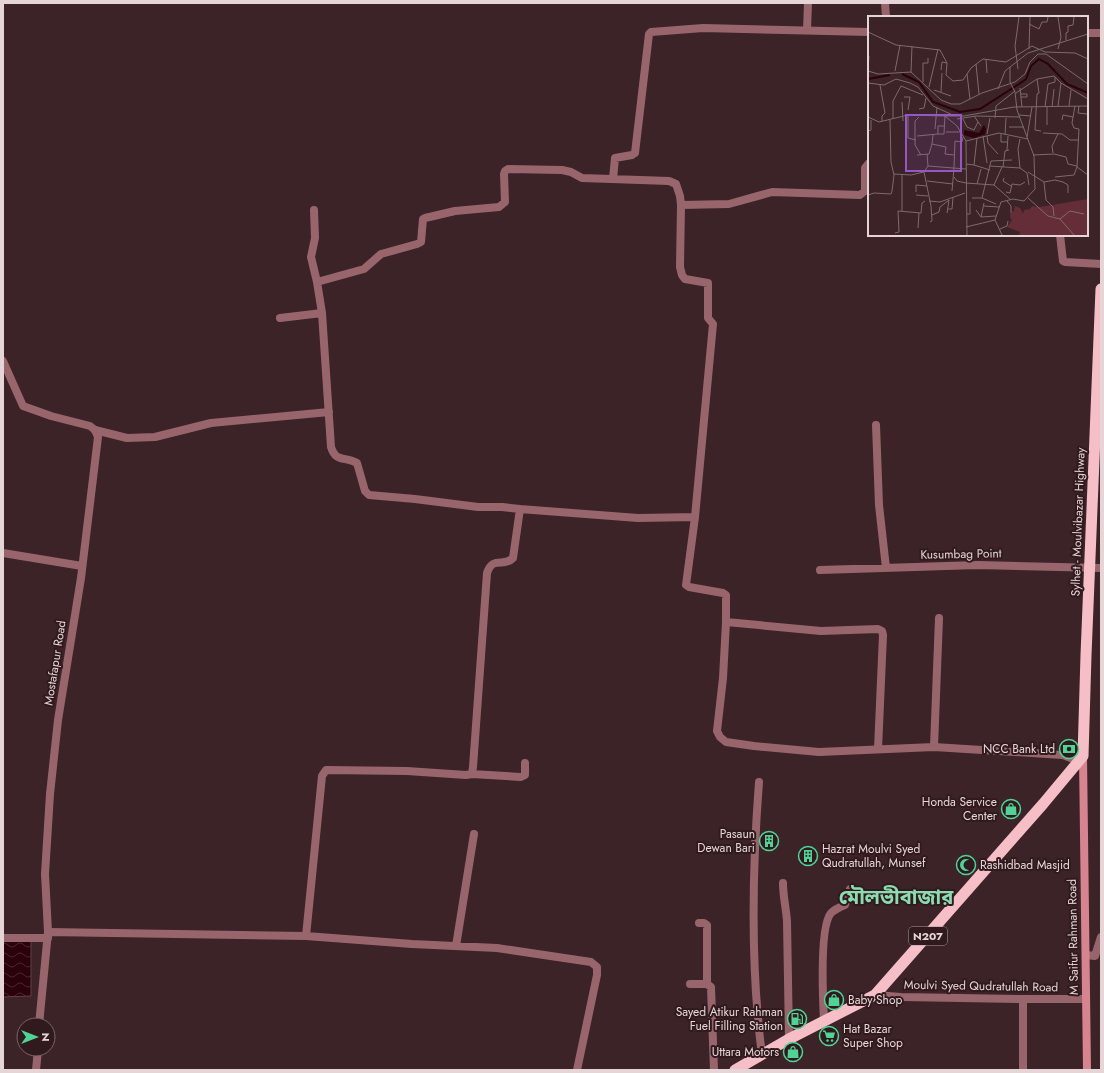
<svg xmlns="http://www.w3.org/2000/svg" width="1104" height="1073" font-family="Jost,'Noto Sans Bengali',sans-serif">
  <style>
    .water { fill: url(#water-waves); stroke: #634148 }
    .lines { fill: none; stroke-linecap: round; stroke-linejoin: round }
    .minor { stroke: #99656c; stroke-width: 8 }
    .tertiary { stroke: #99656c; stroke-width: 8 }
    .secondary { stroke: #d78491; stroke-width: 8 }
    .trunk { stroke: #f6bec6; stroke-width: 11 }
    .labels { text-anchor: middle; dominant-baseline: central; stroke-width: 4; stroke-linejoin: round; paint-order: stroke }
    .shield { fill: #311a1d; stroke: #b09d9f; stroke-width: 1 }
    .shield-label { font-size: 11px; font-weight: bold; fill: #e6d5d7 }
    .street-label { font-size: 12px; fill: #e6d5d7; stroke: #311a1d }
    .poi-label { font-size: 12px; fill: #e6d5d7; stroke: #311a1d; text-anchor: end }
    .town-label { font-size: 20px; font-weight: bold; fill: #8bdcb1; stroke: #311a1d }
    .inset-river { fill: none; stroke: #2b010b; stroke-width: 2 }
    .inset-road { fill: none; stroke: #7f6a6d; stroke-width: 1 }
    .view { fill: #9656c5; fill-opacity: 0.15; stroke: #9656c5; stroke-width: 2 }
    .inset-edge { fill: none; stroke: #e6d5d7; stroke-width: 2 }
  </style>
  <defs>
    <pattern id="water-waves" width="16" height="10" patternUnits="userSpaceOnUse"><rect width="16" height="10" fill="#2b010b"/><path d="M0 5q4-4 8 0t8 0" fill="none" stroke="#4a252e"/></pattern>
  </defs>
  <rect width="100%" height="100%" fill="#3b2327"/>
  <path class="water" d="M3 940H31V996L3 997Z"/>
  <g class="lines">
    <path class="minor" d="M885 3 886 17
      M807 30 808 3
      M1087 33H1101
      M613 179 615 158 632 155 635 153 649 34 651 32 703 28 869 32
      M681 205 680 267 682 275 685 279 708 283V318L713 324 695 517 686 585 689 587 723 593 726 595V622
      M314 210 315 238 311 257 317 282 322 313 331 447C336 463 345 456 357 463L365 491 369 495 415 499 478 507H502L520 509
      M1060 235 1063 261 1065 262 1101 264
      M317 282 364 269 381 254 417 244 421 242 423 219 425 218 455 211 499 207 505 202 504 174 505 171 508 169 562 170 571 172 582 178 669 181 676 184 680 196 681 205 729 204 772 192 860 195 865 191V168L869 163
      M280 318 322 313
      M876 425 879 505 886 568
      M95 430 127 438 155 437 211 423 329 412
      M3 553 82 566
      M820 570 978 565 1101 568
      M934 747 939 618
      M878 749 883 635 882 631 878 629 821 631 726 622 723 678 717 731 720 737 726 742 754 746 819 752 934 747 1063 755 1078 761
      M472 774 521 777 525 775V763
      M759 782C752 873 750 964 762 1055
      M783 883C783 896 786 908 787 921L789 1039
      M699 923H704L707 925V984
      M48 932 306 936 412 944 497 948 591 962 597 967V975L577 1070
      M306 936 322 776 326 770 407 771 466 775 472 774 473 767 487 573C493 555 504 568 513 558L520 509 638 518 695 517
      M3 938H48
      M456 946 474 834
      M1086 955 1095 956 1101 937
      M690 984H707L711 987 714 1070
      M875 995 901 997 1023 999
      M824 1021C823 1000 819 927 831 913 835 909 840 907 845 905L850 889"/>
    <path class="tertiary" d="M3 361 23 406 51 416 90 426 95 430 98 437 81 578 58 720 50 794 45 874 48 932 39 1025
      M36 1070 38 1049
      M1023 1070V999H1086"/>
    <path class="secondary" d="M1083 756 1087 1070"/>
    <path class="trunk" d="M735 1070 789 1039 875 995 1043 804 1083 756 1086 655 1101 289"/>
  </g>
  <defs>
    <symbol id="bank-ring" viewBox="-11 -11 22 22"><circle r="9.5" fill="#311a1d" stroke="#51d397" stroke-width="1.5"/><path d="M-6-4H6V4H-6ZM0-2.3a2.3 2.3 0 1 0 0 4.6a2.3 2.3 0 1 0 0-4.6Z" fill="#51d397"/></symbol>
    <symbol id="shop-ring" viewBox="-11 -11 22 22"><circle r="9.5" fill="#311a1d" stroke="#51d397" stroke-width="1.5"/><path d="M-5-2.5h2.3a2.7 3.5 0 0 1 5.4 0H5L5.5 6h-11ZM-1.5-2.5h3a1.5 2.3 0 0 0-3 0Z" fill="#51d397"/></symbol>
    <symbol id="building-ring" viewBox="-11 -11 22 22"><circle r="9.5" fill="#311a1d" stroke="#51d397" stroke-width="1.5"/><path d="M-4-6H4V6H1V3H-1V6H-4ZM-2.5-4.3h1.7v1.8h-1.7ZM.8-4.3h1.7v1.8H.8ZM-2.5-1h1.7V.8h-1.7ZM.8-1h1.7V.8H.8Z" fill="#51d397"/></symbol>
    <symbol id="mosque-ring" viewBox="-11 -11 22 22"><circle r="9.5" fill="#311a1d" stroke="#51d397" stroke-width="1.5"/><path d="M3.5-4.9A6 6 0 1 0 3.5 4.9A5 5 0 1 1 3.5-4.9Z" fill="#51d397"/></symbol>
    <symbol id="fuel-ring" viewBox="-11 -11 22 22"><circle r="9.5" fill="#311a1d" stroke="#51d397" stroke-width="1.5"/><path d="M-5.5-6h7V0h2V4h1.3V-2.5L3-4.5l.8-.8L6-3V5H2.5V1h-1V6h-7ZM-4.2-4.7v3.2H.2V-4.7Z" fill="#51d397"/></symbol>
    <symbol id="supermarket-ring" viewBox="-11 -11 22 22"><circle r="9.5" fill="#311a1d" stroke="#51d397" stroke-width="1.5"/><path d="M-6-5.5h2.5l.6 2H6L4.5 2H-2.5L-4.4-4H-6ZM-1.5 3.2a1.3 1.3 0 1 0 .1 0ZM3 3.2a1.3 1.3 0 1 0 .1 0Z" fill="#51d397"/></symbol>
  </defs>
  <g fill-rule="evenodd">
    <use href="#bank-ring" x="1058" y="738" width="22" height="22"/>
    <use href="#shop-ring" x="1000" y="798" width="22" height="22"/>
    <use href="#building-ring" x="758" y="830" width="22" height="22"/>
    <use href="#building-ring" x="797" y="845" width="22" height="22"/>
    <use href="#mosque-ring" x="955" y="854" width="22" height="22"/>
    <use href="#shop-ring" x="823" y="989" width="22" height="22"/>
    <use href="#fuel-ring" x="786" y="1008" width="22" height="22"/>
    <use href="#supermarket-ring" x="818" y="1025" width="22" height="22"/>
    <use href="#shop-ring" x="782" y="1041" width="22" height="22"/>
  </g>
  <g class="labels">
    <rect class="shield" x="909" y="927" width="38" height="18" rx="3"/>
    <g class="shield-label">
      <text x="928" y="936">N207</text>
    </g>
    <g class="street-label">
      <text transform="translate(1078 522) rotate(-88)">Sylhet - Moulvibazar Highway</text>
      <text transform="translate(961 554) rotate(-1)">Kusumbag Point</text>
      <text transform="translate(55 663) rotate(-81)">Mostafapur Road</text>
      <text transform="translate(1073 937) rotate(-91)">M Saifur Rahman Road</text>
      <text transform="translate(981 986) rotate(1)">Moulvi Syed Qudratullah Road</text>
    </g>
    <g class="poi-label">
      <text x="1055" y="749">NCC Bank Ltd</text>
      <text x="997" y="802">Honda Service<tspan x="997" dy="14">Center</tspan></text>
      <text x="755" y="834">Pasaun<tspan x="755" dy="14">Dewan Bari</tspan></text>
      <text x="822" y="849" text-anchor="start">Hazrat Moulvi Syed<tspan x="822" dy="14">Qudratullah, Munsef</tspan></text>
      <text x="980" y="865" text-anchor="start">Rashidbad Masjid</text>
      <text x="848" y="1000" text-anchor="start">Baby Shop</text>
      <text x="783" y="1012">Sayed Atikur Rahman<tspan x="783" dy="14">Fuel Filling Station</tspan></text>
      <text x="843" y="1029" text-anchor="start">Hat Bazar<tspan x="843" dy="14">Super Shop</tspan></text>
      <text x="779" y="1052">Uttara Motors</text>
    </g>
    <g class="town-label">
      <text x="896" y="897">মৌলভীবাজার</text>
    </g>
  </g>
  <g transform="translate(868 16)">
    <rect width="220" height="220" fill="#3b2327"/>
    <path d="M220 183V219H151L152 216 139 211 144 204 147 190 152 192 155 198 156 194 162 193 164 190 172 191Z" fill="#642d37"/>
    <path d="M142 200a5 5 0 1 1 10 0a5 5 0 1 1-10 0Z" fill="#642d37"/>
    <path d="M116 109 118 113 117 118 106 122 96 119V114L111 117Z" fill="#2b010b"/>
    <path class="inset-river" d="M34 58 51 66 65 86 92 96 112 93 151 68 158 63 163 50 171 43 180 48 199 68 220 77M0 63 22 59"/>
    <path class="inset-road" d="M190 1 193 21 190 33M161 8 171 13 174 6H179L180 1M0 16 28 29 72 34 79 47 78 59 85 65 95 64 103 52 115 43 138 46 164 30 177 36 207 37 220 43M198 24V17L200 16V10L205 9 206 1M161 33 162 1M118 43 119 57M108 48 111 78M0 53 1 40M150 53 147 30 151 1M73 54 74 46 79 47M0 55 10 58 43 56 73 84 83 88H92L114 77 147 66 157 58 162 46 170 38H178L220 68M27 55 32 29M43 56 44 30M99 58 102 83M169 63 171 77 169 78 167 114 173 115M55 66V47H60V42M0 67 16 69 28 63 42 67 50 71 65 90 87 100M193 67 220 83M12 69 17 97 14 100V105M61 71 70 33M152 72 154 91M130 73 137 55 142 51M66 74 83 80M73 76 74 57M148 77 169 63 186 60 193 67 190 90M153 78H159V81H153M36 81H42L40 94M34 86 35 105M201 90 203 74M211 90 210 97 219 98M177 91 180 68 187 66V61M184 91 186 73M51 93 56 92 58 82M40 99V122L48 124M151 99 163 100M77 100H96L146 91 220 90M106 100 113 110M0 101 11 106 40 99 77 100 89 110 98 125 99 219M51 101 47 105V129L53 139M25 102V85L33 70 55 79M127 102 128 90 147 75M89 103 108 100 152 101M95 103 99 111 106 114 110 106M194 104 195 99 205 101M179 109V91M76 110H70V118H76L77 100M141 111H156M67 113 69 91M0 115 3 114V104M78 116H92M175 117 194 118 202 124H210M119 118 122 102M133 118V126H139M65 119 64 128 78 131 77 138 86 139M137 119 138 102M49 120 70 118M115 120 119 147M119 120 120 127 130 138M159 121 164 91M152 123 150 133 152 152 159 157 161 169M98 125 131 117 160 123M139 134 140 120M185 137 184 130 190 118M59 138 60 150M49 139 61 138 64 128M165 139 186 138 198 141 200 148 209 150M98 148 106 149 109 122M106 149 122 154M60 150 98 153M122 150 152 152M135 151 137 135 141 134M209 151 220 159M86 152 87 125 94 126 95 121M56 156 63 190 64 205 62 206M160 156 176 166 178 184 185 191 186 200M26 158 43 159M43 159 56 156 60 150M86 161 89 165 98 167M187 161 206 159 209 151 211 113 206 112 204 107 207 90M136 162 135 165 143 170M59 165 85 168M176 166 187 164 195 166 200 169V177M98 167 126 169 143 184M109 168 113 153M126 169 134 151M84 175 86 152M48 176V169L59 170M138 176 142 177 144 168 152 169 157 166M0 179 6 177 23 178 24 175 26 159 23 146 22 104M48 179 60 180M104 182H114L128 188M114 182 123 145 144 144M160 182 180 200 192 203 206 219M61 185 72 186 97 177M139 185 143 190V197M116 190 131 191M80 193H84L85 182M108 194 113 201 128 200M34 195V159M79 197 81 184M99 198H102V186M64 199 71 196 72 191 81 184M113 201 116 187M192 203 202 195 216 198M127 204 134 219M98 211 127 204 133 186 145 183 156 185 167 173 166 140 149 94 147 76 142 66V51L160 37 220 18M50 212 51 197M132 213 139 210 140 205M27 217 31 216 30 195 53 197 54 187 57 185"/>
    <path class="view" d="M38 99H93V155H38Z"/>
    <rect width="220" height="220" class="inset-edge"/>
  </g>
  <rect width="1104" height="1073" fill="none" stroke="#e6d5d7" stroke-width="8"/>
  <g transform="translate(36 1037) rotate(90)"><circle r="19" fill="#311a1d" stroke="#796567"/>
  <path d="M0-3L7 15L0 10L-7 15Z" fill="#51d397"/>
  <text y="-6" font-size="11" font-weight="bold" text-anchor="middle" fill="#e6d5d7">N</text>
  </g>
</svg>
